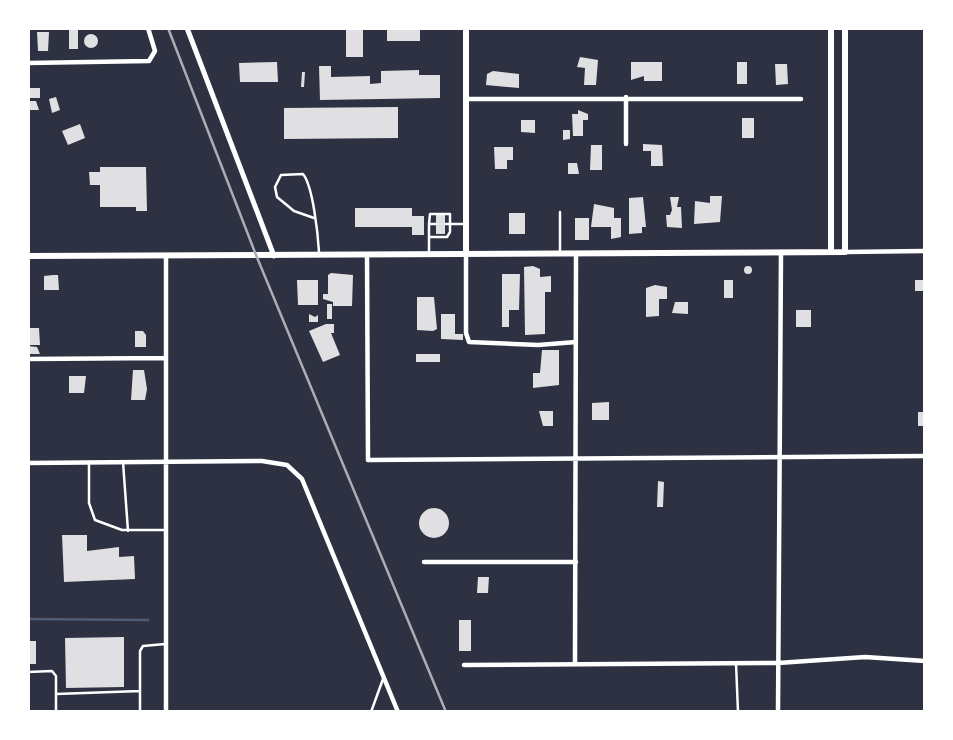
<svg xmlns="http://www.w3.org/2000/svg" width="953" height="740" font-family="Poppins,sans-serif">
  <style>
    .lines { fill: none; stroke-linecap: round; stroke-linejoin: round }
    .stream { stroke: #4f5d75; stroke-width: 2.5 }
    .building { fill: #e0e0e3 }
    .service { stroke: #fff; stroke-width: 2.5 }
    .minor { stroke: #fff; stroke-width: 4.5 }
    .tertiary { stroke: #fff; stroke-width: 5 }
    .secondary { stroke: #fff; stroke-width: 6 }
    .rail { stroke: #abadb3; stroke-width: 2.5 }
  </style>
  <rect width="100%" height="100%" fill="#2d3142"/>
  <g class="lines">
    <path class="stream" d="M28 619 148 620"/>
  </g>
  <path class="building" d="M78 28V49H69V29Z
    M346 28H363V57H346Z
    M387 28H420V41H387Z
    M37 32H49L48 51H38Z
    M84 41a7 7 0 1 1 14 0a7 7 0 1 1-14 0Z
    M580 57 598 60 596 85H584L585 68 577 67Z
    M277 62 278 82H240L239 63Z
    M631 62H662V81H644V76L631 80Z
    M737 62H747V84H737Z
    M775 64H787L788 84 776 85Z
    M319 66H331V77L370 76V84L381 83V71L419 70V75H440V98L320 100Z
    M493 71 519 74V88L486 85 487 74Z
    M302 72H305L304 87H301Z
    M28 88H40V98H28Z
    M56 97 60 110 52 113 49 99Z
    M29 101H36L39 110H30Z
    M398 107V138L284 139V108Z
    M578 110 588 114V120H583V136H573L572 114H578Z
    M742 118H754V138H742Z
    M521 120H535V133L521 132Z
    M80 124 85 138 68 145 62 131Z
    M563 130H570V139L563 140Z
    M643 144 662 145 663 166H651V151H643Z
    M591 145H602V170H590Z
    M494 147H513V160H507V169H495Z
    M568 163H577L579 174H568Z
    M100 167H146L147 211H136V207H100V185H90L89 172H100Z
    M710 196H722L720 222 694 224 695 201 710 203Z
    M643 197 646 227H642V233L629 234V198Z
    M670 197H679L677 207H681L682 228 667 227 666 215H670L672 210Z
    M594 204 614 208V218H621V237L611 239V227H591Z
    M355 208H412V216H424V235H412V227H355Z
    M509 213H525V234H509Z
    M436 215H445V234H436Z
    M575 218H589V240H575Z
    M744 270a4 4 0 1 1 8 0a4 4 0 1 1-8 0Z
    M533 266 540 269V277L551 276V292H545V334L525 335 524 267Z
    M331 273 353 275 352 306H333V302L323 299V294H328V275Z
    M502 274H520L519 310H509V327H502Z
    M53 275H58L59 290H44V276Z
    M297 280H318V305H298Z
    M724 280H733V298H724Z
    M915 280H925V291H915Z
    M655 285 667 287V299H659V316L646 317V288Z
    M417 297H434L437 329 433 331 417 330Z
    M675 302H688V314L672 313Z
    M327 304H332V319H327Z
    M796 310H811V327H796Z
    M309 314 315 317 318 315V322H309Z
    M441 314H455V334H463V340L441 339Z
    M326 324H334V333H331L340 355 323 362 309 331Z
    M28 328H39L40 345H28Z
    M135 331H143L146 335V347H135Z
    M28 346 37 347 40 354H28Z
    M542 350H559V385L533 388V373H540Z
    M416 354H440V362H416Z
    M133 370H144L147 389 145 400H131Z
    M69 376H86L84 393H69Z
    M609 402V420H592V403Z
    M539 411H553V426H543Z
    M918 412H925V426H918Z
    M658 481 664 482 663 507H657Z
    M419 523a15 15 0 1 1 30 0a15 15 0 1 1-30 0Z
    M62 535H87V551L119 547V557L134 556 135 579 64 582Z
    M478 577H489L488 593H477Z
    M459 620H471V651H459Z
    M124 637V687L66 688 65 638Z
    M28 641H36V664H28Z"/>
  <g class="lines">
    <path class="service" d="M560 212V251
      M314 218 294 211 277 197 275 187 281 175 303 174C313 186 318 235 319 252
      M429 224 430 214H450V232L447 237H430
      M445 224H466
      M429 253V224H436
      M89 462V503L95 520 122 530H165
      M123 462 128 531
      M736 663 738 712
      M28 672 52 671 56 676V712
      M56 694 140 691
      M140 712V651L143 646 165 644
      M371 712 383 679"/>
    <path class="minor" d="M28 63 149 61 155 51 148 28
      M626 97V144
      M466 99H801
      M845 252 925 251
      M466 254V333L469 342 538 345 576 342
      M367 255 368 460 925 456
      M166 256V712
      M28 359 166 358
      M28 463 262 461 287 465 302 479 398 712
      M424 562H576
      M575 664 576 254
      M464 665 778 663 865 657 925 661
      M778 712 781 253"/>
    <path class="tertiary" d="M187 28 274 256"/>
    <path class="secondary" d="M831 28V252
      M466 254V28
      M28 256 845 252V28"/>
    <path class="rail" d="M168 28 256 255 446 712"/>
  </g>
  <rect width="953" height="740" fill="none" stroke="#ffffff" stroke-width="60"/>
</svg>
